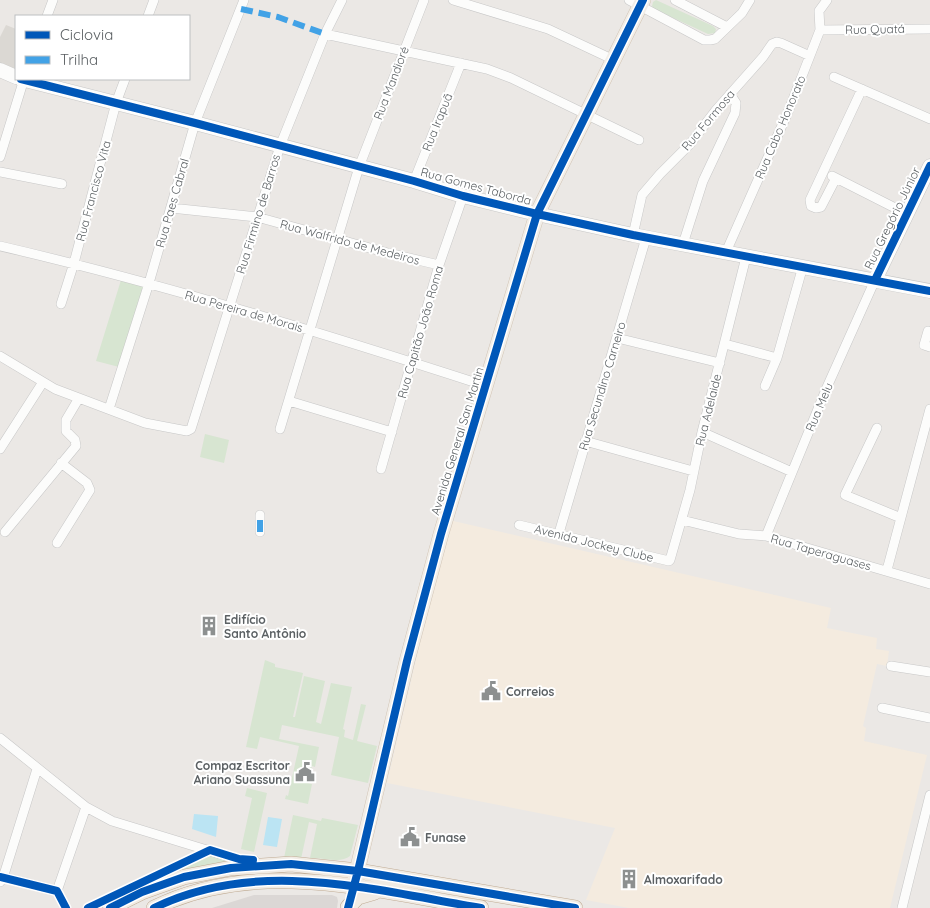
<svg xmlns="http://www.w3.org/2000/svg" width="930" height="908" font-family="Quicksand,sans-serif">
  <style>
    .commercial { fill: #f4ebdf }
    .industrial { fill: #dbd7d5 }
    .education { fill: #dbd8d3 }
    .green { fill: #d7e5d1 }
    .water { fill: #bbe4f3 }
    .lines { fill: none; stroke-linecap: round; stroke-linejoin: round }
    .minor-casing { stroke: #c7c7c7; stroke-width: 10 }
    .secondary-casing { stroke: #c7c7c7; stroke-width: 15 }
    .primary-casing { stroke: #d1c4b5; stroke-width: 16 }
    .trunk-casing { stroke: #c0ac95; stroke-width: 16 }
    .minor { stroke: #fcfcfb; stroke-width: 9 }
    .secondary { stroke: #fcfcfb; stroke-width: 14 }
    .primary { stroke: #f2eee8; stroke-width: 15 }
    .trunk { stroke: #f0ebe4; stroke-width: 15 }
    .quiet { stroke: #42a2e6; stroke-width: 6; stroke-dasharray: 12 6; stroke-linecap: butt }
    .cycleway-casing { stroke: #fff; stroke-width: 11 }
    .cycleway { stroke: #0057b8; stroke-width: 8 }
    .labels { text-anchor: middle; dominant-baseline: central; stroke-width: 4; stroke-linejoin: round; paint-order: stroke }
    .street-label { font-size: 12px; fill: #5b6063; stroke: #fff }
    .poi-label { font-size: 12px; font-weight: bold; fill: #5b6063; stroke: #fff; text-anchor: start }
  </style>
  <rect width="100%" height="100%" fill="#ebe8e5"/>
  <path class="commercial" d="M449 520 831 608 827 628 877 638 876 649 889 651 887 666 877 664 863 726 866 728 864 741 927 755 890 908H629L586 900 615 828 387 783Z"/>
  <path class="industrial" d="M254 895H332L337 897 338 901 337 908H212Z"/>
  <path class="education" d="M6 25 16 29V70L0 63V37Z"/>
  <path class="green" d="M656 0 713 26 716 29 715 33 708 34 654 9 652 6 653 2Z
    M121 280 145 286 119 367 96 361Z
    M205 434 229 440 224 463 200 457Z
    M265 660 275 664V667L303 673 293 717H295L304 676 325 681 316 722 321 724 331 683 352 687 343 729 345 730 344 737 353 740 361 704 366 705 357 741 377 746 368 783 331 775 339 737 282 725 279 739 319 747 315 767 312 766 308 783 312 784 308 804 285 799 286 795 288 796 299 746 260 737 257 749 246 747Z
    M247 788 267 793 254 852 241 849 252 798 245 796Z
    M293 815 321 821 322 818 358 825 350 856C341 864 322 857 310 858L317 824 309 822 301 859 284 858Z
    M209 853 237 862 153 885Z"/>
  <path class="water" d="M194 814 218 816 216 837 192 829Z
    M268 817 282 819 277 847 263 845Z"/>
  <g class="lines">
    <defs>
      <path id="minor" d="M453 0 548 29 614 60
        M629 0 704 40H710L715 39 742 13 750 0
        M675 0 727 27
        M47 16 53 0
        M148 16 154 0
        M820 30 930 29
        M325 34 487 69 511 78 639 140
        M834 77 930 119
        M0 157 24 79
        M0 172 62 184
        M832 176 907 214
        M836 178 821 207 816 208 811 206 810 200 862 89
        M414 181 461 63
        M171 208 257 217 388 253 439 265
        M633 235 642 195 660 174 690 144 716 110 763 57 772 44 777 42 781 43 810 56
        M683 244 703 181 735 113 736 103 730 94
        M0 246C164 284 325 334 486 386
        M726 252 788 112 820 30 819 11 827 0
        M61 304 74 263 116 103 125 79
        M928 331 924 345 930 347
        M617 338 720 363
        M725 344 777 358
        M0 356 55 389 145 423 187 431 191 429 280 146 325 34 342 0
        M765 386 777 358 803 266
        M289 401 392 432
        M109 409 149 283 195 123 244 0
        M877 428 845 495 901 518
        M280 429 359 167 424 0
        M702 432 792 472
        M585 441 693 471
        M0 449 43 382
        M381 469 439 265 463 196
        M682 520 739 534 766 536 930 584
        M519 525 669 561 670 560 690 490 702 432 746 257
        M5 532 76 446 75 440 66 431V420L79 398
        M260 532V515
        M559 533 646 238
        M766 536 827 387 875 280
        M57 543 90 490 87 483 61 463
        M887 570 930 409
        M891 666 930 672
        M882 708 930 718
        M0 738 86 807 112 821 233 858 255 861
        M0 877 57 891
        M0 882 3 878 37 769
        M66 908 57 891 86 807
        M88 908 210 850
        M902 908 930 795"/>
      <path id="secondary" d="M0 70 16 77
        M21 79 195 123 414 181 463 196 537 214 633 235 930 291
        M875 280 930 166"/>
      <path id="primary" d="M354 884 407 661 441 534 537 214 643 0"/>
      <path id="trunk" d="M348 907 358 897 375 892
        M110 908 142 892 184 877 231 868 291 864 358 871 575 908
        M154 908C257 857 373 890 481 908"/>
    </defs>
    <use href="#minor" class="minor-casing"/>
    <use href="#secondary" class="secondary-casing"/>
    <use href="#primary" class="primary-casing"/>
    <use href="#trunk" class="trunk-casing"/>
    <use href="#minor" class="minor"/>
    <use href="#secondary" class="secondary"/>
    <use href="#primary" class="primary"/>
    <use href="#trunk" class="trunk"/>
    <path class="quiet" d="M241 9 278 17 325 34
      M260 532V515"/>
    <defs>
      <path id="cycleway" d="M21 79 195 123 414 181 463 196 537 214 633 235 930 291
        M875 280 930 166
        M0 877 57 891 66 908
        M88 908 210 850 239 859 253 860
        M110 908 142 892 184 877 231 868 291 864 358 871 575 908
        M154 908C257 857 373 890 481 908
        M348 908 358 871 407 661 441 534 537 214 643 0"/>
    </defs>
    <use href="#cycleway" class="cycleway-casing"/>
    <use href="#cycleway" class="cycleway"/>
  </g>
  <defs>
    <symbol id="building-bare" viewBox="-9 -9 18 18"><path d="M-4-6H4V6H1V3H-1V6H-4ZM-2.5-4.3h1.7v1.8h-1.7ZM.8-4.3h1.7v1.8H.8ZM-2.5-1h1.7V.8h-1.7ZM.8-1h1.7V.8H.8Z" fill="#8d9090" stroke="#fff" stroke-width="2.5" paint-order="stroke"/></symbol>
    <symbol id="civic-bare" viewBox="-9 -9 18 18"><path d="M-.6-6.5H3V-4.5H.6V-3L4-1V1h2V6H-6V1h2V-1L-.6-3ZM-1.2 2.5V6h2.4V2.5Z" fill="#8d9090" stroke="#fff" stroke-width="2.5" paint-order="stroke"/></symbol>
  </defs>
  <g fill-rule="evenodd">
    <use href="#building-bare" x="195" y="612" width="28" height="28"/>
    <use href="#civic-bare" x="477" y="677" width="28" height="28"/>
    <use href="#civic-bare" x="291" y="758" width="28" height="28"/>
    <use href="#civic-bare" x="396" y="823" width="28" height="28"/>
    <use href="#building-bare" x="615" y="865" width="28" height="28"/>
  </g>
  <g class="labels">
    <g class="street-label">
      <text transform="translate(875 29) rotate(-1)">Rua Quatá</text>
      <text transform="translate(391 83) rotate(-69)">Rua Mandioré</text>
      <text transform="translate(708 120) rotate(-50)">Rua Formosa</text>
      <text transform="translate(437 122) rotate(-68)">Rua Irapuã</text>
      <text transform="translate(780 127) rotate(-67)">Rua Cabo Honorato</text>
      <text transform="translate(476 186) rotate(15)">Rua Gomes Taborda</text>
      <text transform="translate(93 191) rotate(-75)">Rua Francisco Vita</text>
      <text transform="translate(172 203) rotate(-74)">Rua Paes Cabral</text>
      <text transform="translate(258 214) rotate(-73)">Rua Firmino de Barros</text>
      <text transform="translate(892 218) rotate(-64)">Rua Gregório Júnior</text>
      <text transform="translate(350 242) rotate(15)">Rua Walfrido de Medeiros</text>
      <text transform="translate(244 311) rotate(16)">Rua Pereira de Morais</text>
      <text transform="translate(420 332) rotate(-74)">Rua Capitão João Roma</text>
      <text transform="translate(602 386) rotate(-73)">Rua Secundino Carneiro</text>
      <text transform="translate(819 407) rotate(-67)">Rua Melu</text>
      <text transform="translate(708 410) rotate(-76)">Rua Adelaide</text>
      <text transform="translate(457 441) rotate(-73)">Avenida General San Martin</text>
      <text transform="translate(594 543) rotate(14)">Avenida Jockey Clube</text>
      <text transform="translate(821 552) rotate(16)">Rua Taperaguases</text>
    </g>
    <g class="poi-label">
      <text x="224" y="619">Edifício<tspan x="224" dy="14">Santo Antônio</tspan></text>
      <text x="506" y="691">Correios</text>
      <text x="290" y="765" text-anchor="end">Compaz Escritor<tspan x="290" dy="14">Ariano Suassuna</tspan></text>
      <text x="425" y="837">Funase</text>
      <text x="644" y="879">Almoxarifado</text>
    </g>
  </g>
  <rect x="15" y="15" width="175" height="65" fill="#ffffff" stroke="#bdbfc1"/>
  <rect x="25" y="31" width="25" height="8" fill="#0057b8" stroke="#bdbfc1"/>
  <text x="60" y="40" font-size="15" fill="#5b6063">Ciclovia</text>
  <rect x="25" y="56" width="25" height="8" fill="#42a2e6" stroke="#bdbfc1"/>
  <text x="60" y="65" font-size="15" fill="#5b6063">Trilha</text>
</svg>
